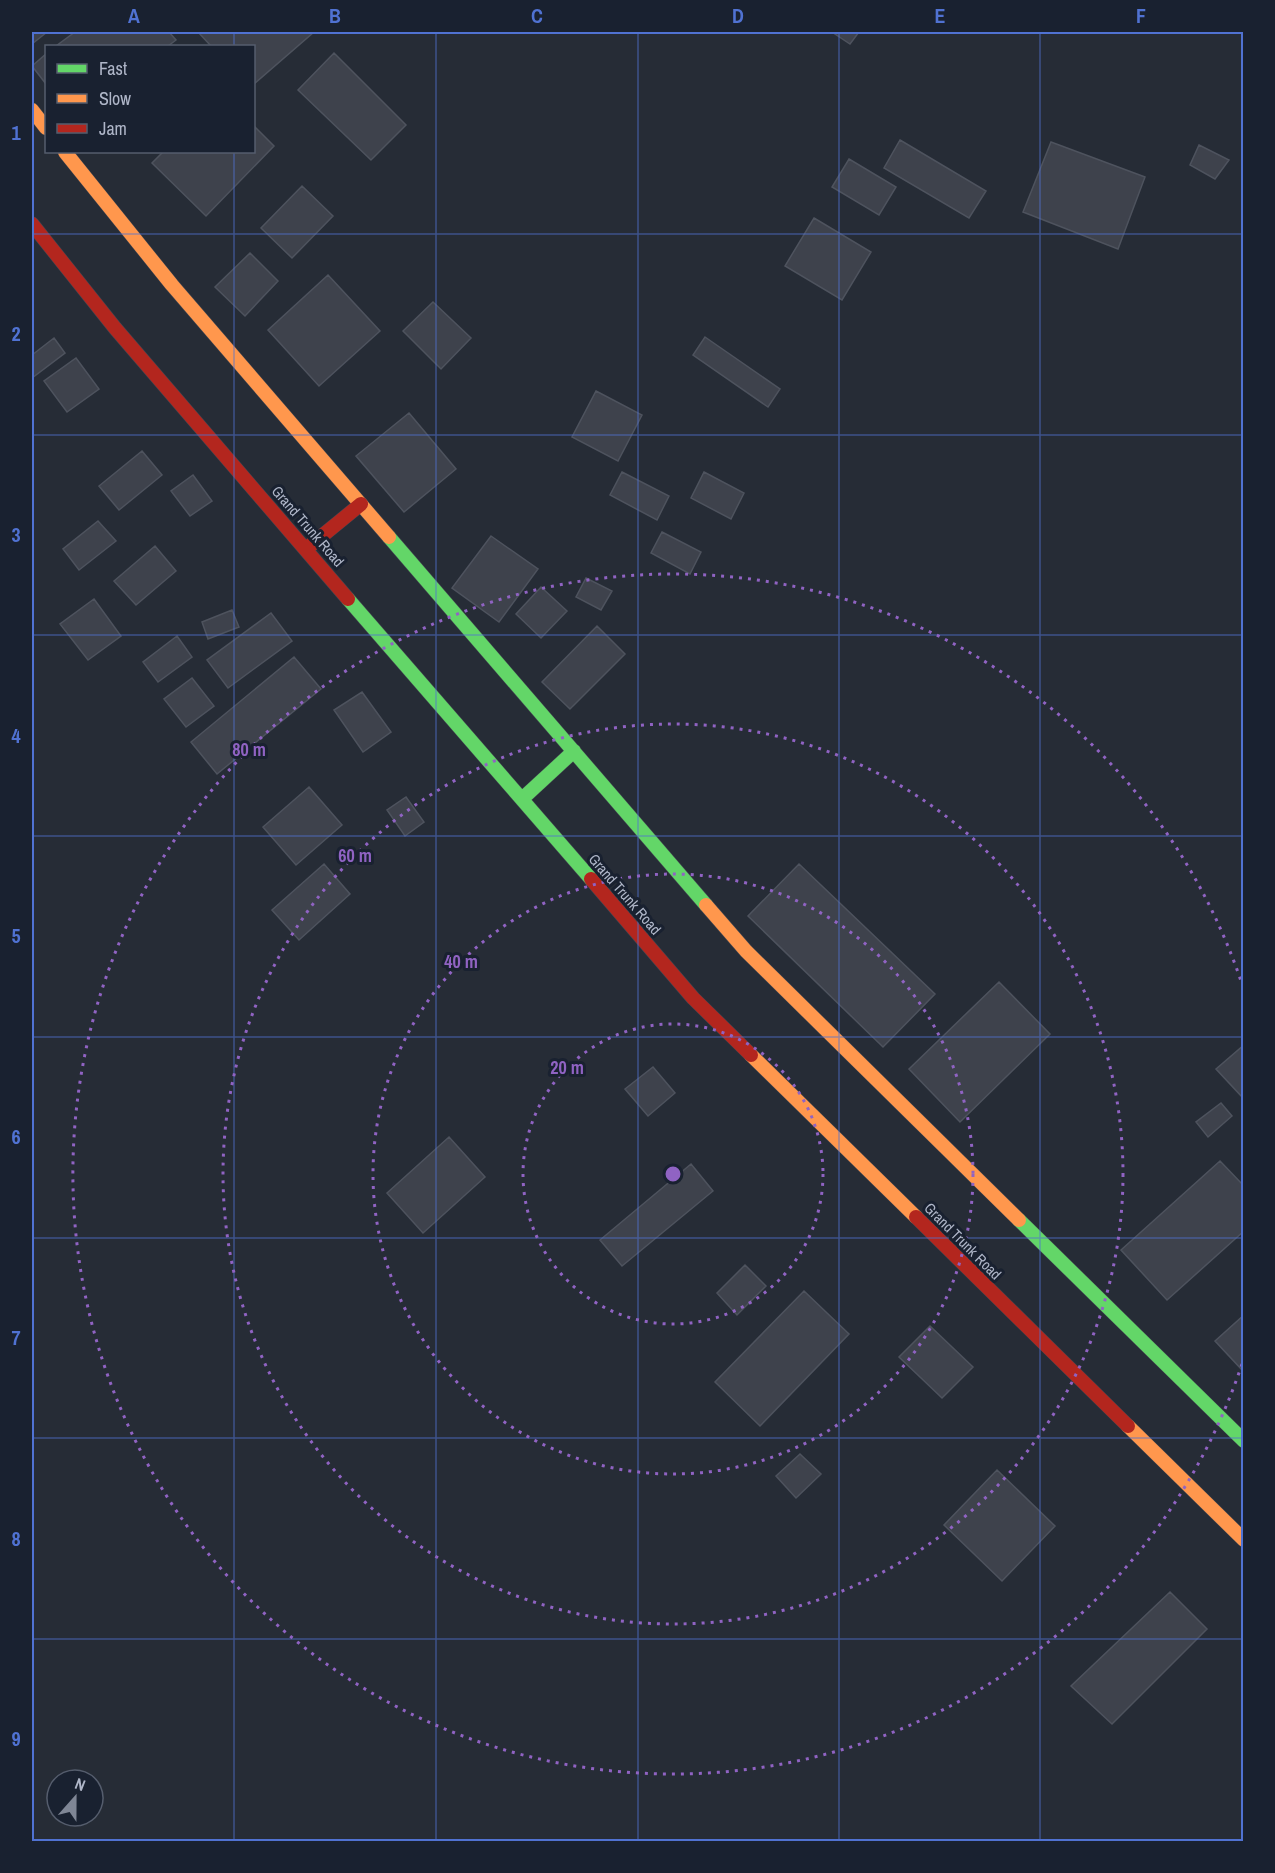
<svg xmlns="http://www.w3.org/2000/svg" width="1275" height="1873" font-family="'Archivo Narrow',sans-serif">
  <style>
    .building { fill: #3e424c; stroke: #4e535e; stroke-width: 1.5 }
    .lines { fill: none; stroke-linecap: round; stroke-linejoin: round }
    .fast-casing { stroke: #434751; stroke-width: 15 }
    .slow-casing { stroke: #434751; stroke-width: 15 }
    .jam-casing { stroke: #434751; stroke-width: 15 }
    .fast { stroke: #63d668; stroke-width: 14 }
    .slow { stroke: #ff974d; stroke-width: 14 }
    .jam { stroke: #b3261e; stroke-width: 14 }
    .grid { fill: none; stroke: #5072d2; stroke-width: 1.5; stroke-opacity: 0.55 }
    .ring { fill: none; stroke: #9063c3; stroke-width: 3; stroke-dasharray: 3 6 }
    .labels { text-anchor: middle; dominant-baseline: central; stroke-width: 6; stroke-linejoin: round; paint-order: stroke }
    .street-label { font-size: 15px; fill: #afb6c8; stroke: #192130 }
    .centre { fill: #9063c3; stroke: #192130; stroke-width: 3 }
    .ring-label { font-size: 18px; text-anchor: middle; font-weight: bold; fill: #9063c3; stroke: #192130; stroke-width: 6; stroke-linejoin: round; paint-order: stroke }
    .neatline { fill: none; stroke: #5072d2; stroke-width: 2 }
    .grid-label { font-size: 20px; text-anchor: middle; font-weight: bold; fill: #5072d2 }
  </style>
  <rect width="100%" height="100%" fill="#262c36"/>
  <path class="building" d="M32 32H47L32 44Z
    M75 32H169L176 40 168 46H56Z
    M198 32H314L254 84V46H211Z
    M832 32H859L850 44Z
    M334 53 406 125 371 160 298 90Z
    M46 54V84L32 66Z
    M254 126 274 146 206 216 152 163 163 152H254Z
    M900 140 986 191 969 218 884 168Z
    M1051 142 1145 177 1118 249 1023 212Z
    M1199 145 1229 160 1215 179 1190 165Z
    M849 159 896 187 879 215 832 187Z
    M302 186 333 216 292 258 261 228Z
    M814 218 871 252 842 300 785 266Z
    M250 253 278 281 245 316 215 287Z
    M328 275 380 331 319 386 268 330Z
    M433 302 471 338 441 369 403 331Z
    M705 337 780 389 768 407 693 355Z
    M54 338 65 353 32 378V355Z
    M76 358 99 389 67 412 44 381Z
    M596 391 642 415 618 461 572 437Z
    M409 413 456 469 404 512 356 456Z
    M142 451 162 475 119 510 99 486Z
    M622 472 669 496 657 520 610 495Z
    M704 472 744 493 731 519 691 498Z
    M193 475 212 501 190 516 171 491Z
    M98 521 116 541 79 570 63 549Z
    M662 532 701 552 690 574 651 553Z
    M491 536 538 569 499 622 452 588Z
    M155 546 176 571 136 605 114 581Z
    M586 578 612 591 601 610 576 597Z
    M541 587 567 611 541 638 516 614Z
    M94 599 121 636 88 660 60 624Z
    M232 610 239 627 208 639 202 622Z
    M271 613 292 641 228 688 207 660Z
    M597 626 625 654 570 709 542 682Z
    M177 636 192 657 158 682 143 662Z
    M294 657 321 689 217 774 191 742Z
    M192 678 214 706 186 727 164 699Z
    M362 692 391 732 363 752 334 710Z
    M309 787 342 825 296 865 263 827Z
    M406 797 424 822 405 836 387 810Z
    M324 864 350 894 299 940 272 910Z
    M799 864 935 994 883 1047 748 916Z
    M999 982 1050 1034 960 1122 909 1069Z
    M1244 1045V1099L1216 1069Z
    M653 1067 675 1093 648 1116 625 1089Z
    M1221 1103 1232 1116 1208 1137 1196 1122Z
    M449 1137 485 1177 423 1233 387 1193Z
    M1220 1161 1244 1186V1231L1167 1300 1121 1250Z
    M691 1164 713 1191 622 1266 600 1240Z
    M745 1265 766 1286 737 1315 717 1293Z
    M804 1291 849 1334 760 1426 715 1382Z
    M1244 1315V1372L1215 1341Z
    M930 1326 973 1367 942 1398 899 1357Z
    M800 1454 821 1474 796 1498 776 1476Z
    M997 1470 1055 1526 1002 1581 944 1525Z
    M1170 1592 1207 1629 1112 1724 1071 1686Z"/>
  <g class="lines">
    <defs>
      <path id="fast" d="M389 537 706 905
        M348 599 591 879
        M522 799 574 751
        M1019 1220 1244 1441"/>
      <path id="slow" d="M32 110 46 128
        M65 152 172 285 389 537
        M706 905 746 951 1019 1220
        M751 1055 916 1217
        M1128 1426 1244 1540"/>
      <path id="jam" d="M32 224 115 328 348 599
        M306 549 361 504
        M591 879 693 998 751 1055
        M916 1217 1128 1426"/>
    </defs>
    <use href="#fast" class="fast-casing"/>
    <use href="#slow" class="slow-casing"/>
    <use href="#jam" class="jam-casing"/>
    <use href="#fast" class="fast"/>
    <use href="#slow" class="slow"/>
    <use href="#jam" class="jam"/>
  </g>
  <path class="grid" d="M234 32V46M436 32V1842M638 32V1842M839 32V1842M1040 32V1842M234 152V1842M32 234H1244M32 435H1244M32 635H1244M32 836H1244M32 1037H1244M32 1238H1244M32 1438H1244M32 1639H1244"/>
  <g class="ring">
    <circle cx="673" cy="1174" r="150"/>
    <circle cx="673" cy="1174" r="300"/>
    <circle cx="673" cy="1174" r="450"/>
    <path d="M1242 1364A600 600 0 1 1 1242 984"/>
  </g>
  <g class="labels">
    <g class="street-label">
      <text transform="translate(308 526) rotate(49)">Grand Trunk Road</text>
      <text transform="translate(625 894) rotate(49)">Grand Trunk Road</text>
      <text transform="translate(963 1241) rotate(45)">Grand Trunk Road</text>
    </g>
  </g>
  <circle cx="673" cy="1174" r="9" class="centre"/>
  <g class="ring-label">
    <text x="249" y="756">80 m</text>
    <text x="355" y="862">60 m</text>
    <text x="461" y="968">40 m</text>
    <text x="567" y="1074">20 m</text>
  </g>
  <rect width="1275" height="1873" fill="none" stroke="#192130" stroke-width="66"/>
  <rect x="45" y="45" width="210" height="108" fill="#192130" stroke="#555d6d" stroke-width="1.5"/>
  <rect x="57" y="64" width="30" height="9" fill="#63d668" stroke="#555d6d" stroke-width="1.5"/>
  <text x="99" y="75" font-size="18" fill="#afb6c8">Fast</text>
  <rect x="57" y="94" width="30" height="9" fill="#ff974d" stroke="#555d6d" stroke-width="1.5"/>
  <text x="99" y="105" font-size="18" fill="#afb6c8">Slow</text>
  <rect x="57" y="124" width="30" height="9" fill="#b3261e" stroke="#555d6d" stroke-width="1.5"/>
  <text x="99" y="135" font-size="18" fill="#afb6c8">Jam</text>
  <g transform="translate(75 1798) rotate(21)"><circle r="28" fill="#192130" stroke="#555d6d" stroke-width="1.5"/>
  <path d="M0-4.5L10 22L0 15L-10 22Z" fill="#7f8695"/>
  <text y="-9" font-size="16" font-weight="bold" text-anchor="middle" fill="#afb6c8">N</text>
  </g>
  <rect x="33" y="33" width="1209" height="1807" class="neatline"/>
  <g class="grid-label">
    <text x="134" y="23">A</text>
    <text x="335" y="23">B</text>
    <text x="537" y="23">C</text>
    <text x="738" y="23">D</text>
    <text x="940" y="23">E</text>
    <text x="1141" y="23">F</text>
    <text x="16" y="140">1</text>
    <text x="16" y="341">2</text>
    <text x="16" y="542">3</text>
    <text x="16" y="743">4</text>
    <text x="16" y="943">5</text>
    <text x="16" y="1144">6</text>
    <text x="16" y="1345">7</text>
    <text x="16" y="1546">8</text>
    <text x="16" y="1746">9</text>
  </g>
</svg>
